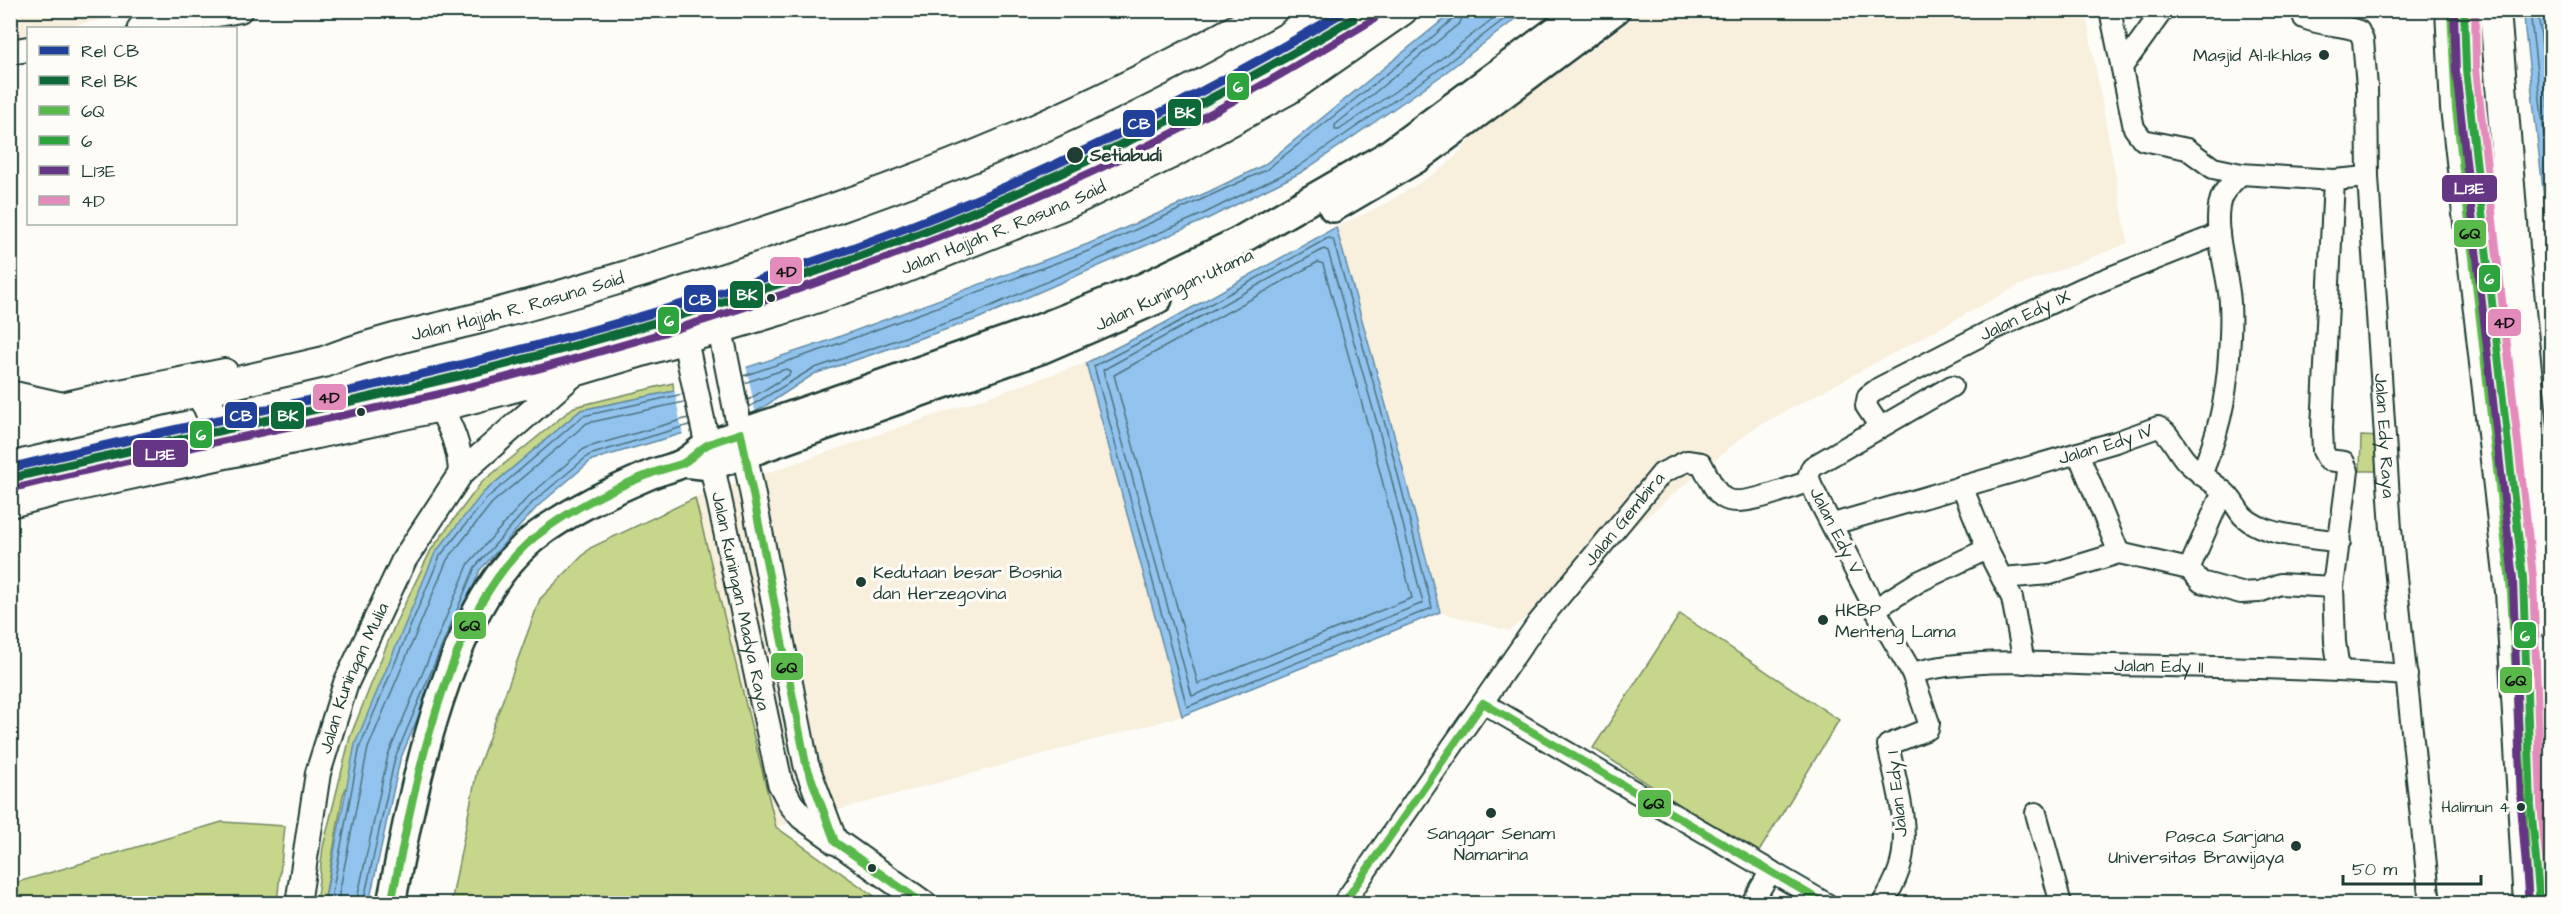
<svg xmlns="http://www.w3.org/2000/svg" width="2562" height="914" font-family="'Architects Daughter',sans-serif">
  <style>
    .built { fill: #f8efdd }
    .green { fill: #c6d68b; stroke: #728a60; stroke-width: 1.5 }
    .water { fill: #92c3ee; stroke: #648da4; stroke-width: 1.5 }
    .pier { fill: #fdfcf7 }
    .lines { fill: none; stroke-linecap: round; stroke-linejoin: round }
    .shore { stroke: #4d737e; stroke-width: 1.5 }
    .minor-casing { stroke: #1f3d34; stroke-width: 24 }
    .tertiary-casing { stroke: #1f3d34; stroke-width: 28 }
    .secondary-casing { stroke: #1f3d34; stroke-width: 32 }
    .primary-casing { stroke: #1f3d34; stroke-width: 34 }
    .minor { stroke: #fdfcf7; stroke-width: 20 }
    .tertiary { stroke: #fdfcf7; stroke-width: 24 }
    .secondary { stroke: #fdfcf7; stroke-width: 27 }
    .primary { stroke: #fdfcf7; stroke-width: 30 }
    .bus-1-casing { stroke: #fdfcf7; stroke-width: 12 }
    .bus-2-casing { stroke: #fdfcf7; stroke-width: 12 }
    .bus-3-casing { stroke: #fdfcf7; stroke-width: 12 }
    .bus-4-casing { stroke: #fdfcf7; stroke-width: 12 }
    .bus-1 { stroke: #5ab94b; stroke-width: 8 }
    .bus-2 { stroke: #2ea43f; stroke-width: 8 }
    .bus-3 { stroke: #643683; stroke-width: 8 }
    .bus-4 { stroke: #e38bba; stroke-width: 8 }
    .rail-1-casing { stroke: #fdfcf7; stroke-width: 14 }
    .rail-2-casing { stroke: #fdfcf7; stroke-width: 14 }
    .rail-1 { stroke: #20409a; stroke-width: 9 }
    .rail-2 { stroke: #0e6938; stroke-width: 9 }
    .poi-dot { fill: #1f3d34; stroke: #fdfcf7; stroke-width: 2 }
    .labels { text-anchor: middle; dominant-baseline: central; stroke-width: 6; stroke-linejoin: round; paint-order: stroke }
    .bus-label { font-size: 16px; fill: #1f3d34; stroke: #fdfcf7; text-anchor: end }
    .poi-label { font-size: 18px; fill: #1f3d34; stroke: #fdfcf7; text-anchor: end }
    .stop-label { font-size: 18px; font-weight: bold; fill: #1f3d34; stroke: #fdfcf7; text-anchor: start }
    .street-label { font-size: 18px; fill: #1f3d34; stroke: #fdfcf7 }
    .line-badge { stroke: #fdfcf7; stroke-width: 2 }
    .badge-label { font-size: 16px; text-anchor: middle; font-weight: bold; fill: #fff }
    .pale-badge-label { font-size: 16px; text-anchor: middle; font-weight: bold; fill: #111 }
  </style>
  <rect width="100%" height="100%" fill="#fdfcf7"/>
  <filter id="ink" filterUnits="userSpaceOnUse"><feTurbulence type="fractalNoise" baseFrequency=".0167" numOctaves="2"/><feDisplacementMap in="SourceGraphic" scale="12" xChannelSelector="R" yChannelSelector="G"/><feConvolveMatrix kernelMatrix="1 2 1 2 8 2 1 2 1" color-interpolation-filters="sRGB"/></filter>
  <g filter="url(#ink)">
    <path class="built" d="M2085 10 2128 243 2016 287 1751 430 1509 631 1440 612 1392 427 1336 227 1385 204 1445 167 1479 131 1594 48 1641 11Z
      M10 11H141L61 28H28V36L11 40Z
      M1086 363 1182 716 776 827 695 498Z"/>
    <path class="green" d="M673 383 674 391 581 410 483 493 343 795 324 903 316 904 323 847 350 737 396 622 431 550 481 483 574 407Z
      M2361 436 2381 437V471H2360Z
      M695 498 776 827 884 903H451L477 770 540 599 590 548Z
      M1680 614 1839 720 1757 855 1593 748Z
      M222 822 285 826 277 903H11V884Z"/>
    <path class="water" d="M1454 11H1526L1441 76 1302 172 1207 219 977 319 814 374 756 412 592 460 538 506 480 570 400 760 369 903 324 904 355 744 435 553 483 493 581 410 674 391 822 343 1088 244 1208 192 1264 165Z
      M2524 11H2551V260L2525 30Z
      M1336 227 1392 427 1440 612 1182 716 1086 363 1163 324Z"/>
    <path class="pier" d="M746 365 756 415 683 436 674 388Z"/>
    <g class="lines">
      <path class="shore" d="M1465 10 1460 23 1335 125V130H1339L1433 65 1504 10
        M2530 10 2552 207
        M2538 10 2552 141
        M1328 238 1333 239 1386 428 1432 608 1187 707 1094 366 1166 329Z
        M1324 249 1328 251 1379 430 1423 603 1192 696 1103 370Z
        M1318 262 1323 264 1370 433 1412 598 1198 684 1114 375Z
        M743 376 824 349 1091 250 1266 170 1428 41 1455 17 1457 10
        M744 383 786 369 790 371 789 375 748 400
        M749 407 812 369 975 313 1205 213 1298 167 1437 71 1516 10
        M330 904 360 746 440 556 487 498 583 416 683 394
        M337 904 368 748 447 560 492 503 587 423 684 402
        M356 904 388 755 469 563 528 497 585 448 688 418
        M363 904 395 758 475 567 533 502 589 455 689 425"/>
      <defs>
        <g id="minor">
          <path d="M2110 10 2134 128 2143 140 2187 149 2213 168 2241 174 2334 180 2368 177"/>
          <path id="s1" d="M2302 10 2304 18C2322 26 2341 24 2359 31L2363 40 2367 87 2368 177 2391 529 2430 904"/>
          <path d="M2122 67 2163 10"/>
          <path d="M2334 180 2322 428 2323 451 2328 460 2344 462 2348 471 2333 587 2335 642 2339 670"/>
          <path id="s2" d="M1880 427 1866 406 1868 396 1879 388 1986 333 2083 288 2219 234"/>
          <path d="M2078 453 2119 553"/>
          <path d="M2201 475C2218 434 2226 402 2229 356 2230 336 2232 313 2229 293 2226 266 2210 218 2223 194 2227 187 2235 180 2241 174"/>
          <path d="M1962 486 1987 549"/>
          <path id="s3" d="M1833 524 2116 442 2158 427C2170 432 2177 452 2187 462 2198 473 2211 481 2223 491 2232 497 2236 508 2243 516 2264 537 2312 537 2340 542"/>
          <path d="M2189 569 2223 491"/>
          <path d="M2002 578 2050 574 2119 553 2189 569 2201 582 2241 593 2259 592 2280 584 2333 587"/>
          <path d="M1875 609 1918 582 1987 549 2012 598 2024 663"/>
          <path id="s4" d="M1912 673C1977 656 2049 664 2115 665 2213 667 2310 668 2407 675"/>
          <path d="M1483 703 1827 904"/>
          <path d="M2036 813 2061 904"/>
          <path id="s5" d="M1343 904 1537 624 1662 473 1687 461 1701 463C1707 473 1714 492 1724 498 1741 509 1791 487 1810 481"/>
          <path d="M1751 904 1771 871"/>
          <path d="M1882 904C1889 893 1895 882 1899 870 1912 831 1896 783 1888 745L1928 729 1929 723 1912 673 1875 609 1812 487 1808 477 1812 467 1952 386"/>
        </g>
        <g id="tertiary">
          <path d="M140 28 240 10"/>
          <path d="M10 52 28 49"/>
          <path d="M720 329 806 764 835 842"/>
          <path id="s6" d="M685 340 780 783 791 804 802 817 925 904"/>
          <path d="M10 393 58 404"/>
          <path d="M440 406C451 428 460 447 461 473"/>
          <path d="M10 417 110 394 225 371"/>
          <path id="s7" d="M298 904 318 773 346 683 404 560 461 473 576 372"/>
        </g>
        <path id="secondary" d="M1333 208 1418 158 1616 10
          M683 463 711 466 1040 350 1158 299
          M391 904C412 796 446 608 535 537 569 511 608 493 647 476 658 471 670 469 681 464 690 460 699 451 707 445L1033 331 1146 286 1237 242 1386 156 1583 10"/>
        <g id="primary">
          <path d="M2451 10 2456 108 2511 592 2529 904"/>
          <path d="M2495 10 2516 272 2552 623"/>
          <path d="M198 391C219 415 215 429 203 457"/>
          <path id="s8" d="M10 435 324 362C373 342 424 332 476 319 533 305 590 287 647 270 771 231 897 190 1017 138 1104 100 1189 57 1272 10"/>
          <path id="s9" d="M10 502 61 489 440 406 578 370 779 310 901 269 1069 202 1169 154 1288 89 1402 10"/>
        </g>
      </defs>
      <use href="#minor" class="minor-casing"/>
      <use href="#tertiary" class="tertiary-casing"/>
      <use href="#secondary" class="secondary-casing"/>
      <use href="#primary" class="primary-casing"/>
      <use href="#minor" class="minor"/>
      <use href="#tertiary" class="tertiary"/>
      <use href="#secondary" class="secondary"/>
      <use href="#primary" class="primary"/>
      <defs>
        <path id="bus-1" d="M2451 10 2456 108 2511 592 2529 904
          M1483 703 1826 904
          M391 904C413 795 445 609 535 537 570 509 613 488 655 472 663 469 672 467 681 464 691 460 698 450 707 445 717 440 730 437 741 433L806 764 835 842 924 904
          M1343 904 1483 703"/>
        <path id="bus-2" d="M2464 10 2466 70 2523 578 2531 805 2540 904
          M10 478C170 437 333 411 492 370 722 311 946 233 1160 128 1231 93 1300 51 1368 10"/>
        <path id="bus-3" d="M2454 10 2456 71 2513 579 2521 805 2529 904
          M13 488C173 447 336 421 496 380 726 320 952 243 1165 137 1237 101 1306 60 1374 19"/>
        <path id="bus-4" d="M2475 10 2476 69 2533 577 2541 804 2550 903
          M10 467C170 427 332 401 491 359 720 300 943 223 1155 119 1221 86 1284 48 1348 10"/>
      </defs>
      <use href="#bus-1" class="bus-1-casing"/>
      <use href="#bus-2" class="bus-2-casing"/>
      <use href="#bus-3" class="bus-3-casing"/>
      <use href="#bus-4" class="bus-4-casing"/>
      <use href="#bus-1" class="bus-1"/>
      <use href="#bus-2" class="bus-2"/>
      <use href="#bus-3" class="bus-3"/>
      <use href="#bus-4" class="bus-4"/>
      <defs>
        <path id="rail-1" d="M10 468C151 433 294 405 435 371 576 337 716 297 852 248 1026 186 1188 103 1347 10"/>
        <path id="rail-2" d="M12 478C154 444 297 415 438 381 580 347 720 306 857 257 1031 195 1194 112 1353 19"/>
      </defs>
      <use href="#rail-1" class="rail-1-casing"/>
      <use href="#rail-2" class="rail-2-casing"/>
      <use href="#rail-1" class="rail-1"/>
      <use href="#rail-2" class="rail-2"/>
    </g>
  </g>
  <g class="poi-dot">
    <circle cx="2324" cy="55" r="6"/>
    <circle cx="1075" cy="155" r="9"/>
    <circle cx="771" cy="298" r="5"/>
    <circle cx="361" cy="412" r="5"/>
    <circle cx="861" cy="582" r="6"/>
    <circle cx="1823" cy="620" r="6"/>
    <circle cx="2521" cy="807" r="5"/>
    <circle cx="1491" cy="813" r="6"/>
    <circle cx="2296" cy="846" r="6"/>
    <circle cx="872" cy="868" r="5"/>
  </g>
  <g class="labels">
    <g class="bus-label">
      <text x="2510" y="807">Halimun 4</text>
    </g>
    <g class="poi-label">
      <text x="2312" y="55">Masjid Al-Ikhlas</text>
      <text x="873" y="572" text-anchor="start">Kedutaan besar Bosnia<tspan x="873" dy="21">dan Herzegovina</tspan></text>
      <text x="1835" y="610" text-anchor="start">HKBP<tspan x="1835" dy="21">Menteng Lama</tspan></text>
      <text x="1491" y="833" text-anchor="middle">Sanggar Senam<tspan x="1491" dy="21">Namarina</tspan></text>
      <text x="2284" y="836">Pasca Sarjana<tspan x="2284" dy="21">Universitas Brawijaya</tspan></text>
    </g>
    <g class="stop-label">
      <text x="1090" y="155">Setiabudi</text>
    </g>
    <g class="street-label">
      <text stroke="none"><textPath href="#s9" startOffset="1032">Jalan Hajjah R. Rasuna Said</textPath></text>
      <text transform="translate(1174 290) rotate(-25)">Jalan Kuningan Utama</text>
      <text stroke="none"><textPath href="#s8" startOffset="524">Jalan Hajjah R. Rasuna Said</textPath></text>
      <text stroke="none"><textPath href="#s2" startOffset="212">Jalan Edy IX</textPath></text>
      <text stroke="none"><textPath href="#s1" startOffset="471">Jalan Edy Raya</textPath></text>
      <text stroke="none"><textPath href="#s3" startOffset="284">Jalan Edy IV</textPath></text>
      <text stroke="none"><textPath href="#s5" startOffset="477">Jalan Gembira</textPath></text>
      <text transform="translate(1836 531) rotate(63)">Jalan Edy V</text>
      <text stroke="none"><textPath href="#s6" startOffset="267">Jalan Kuningan Madya Raya</textPath></text>
      <text stroke="none"><textPath href="#s4" startOffset="248">Jalan Edy II</textPath></text>
      <text stroke="none"><textPath href="#s7" startOffset="234">Jalan Kuningan Mulia</textPath></text>
      <text transform="translate(1897 794) rotate(-96)">Jalan Edy I</text>
    </g>
  </g>
  <g class="line-badge">
    <rect x="1226" y="72" width="24" height="29" rx="6" fill="#2ea43f"/>
    <rect x="1167" y="98" width="35" height="29" rx="6" fill="#0e6938"/>
    <rect x="1122" y="109" width="34" height="29" rx="6" fill="#20409a"/>
    <rect x="2441" y="174" width="57" height="29" rx="6" fill="#643683"/>
    <rect x="2453" y="219" width="34" height="29" rx="6" fill="#5ab94b"/>
    <rect x="769" y="256" width="34" height="29" rx="6" fill="#e38bba"/>
    <rect x="2478" y="264" width="23" height="29" rx="6" fill="#2ea43f"/>
    <rect x="729" y="280" width="35" height="29" rx="6" fill="#0e6938"/>
    <rect x="683" y="284" width="34" height="29" rx="6" fill="#20409a"/>
    <rect x="657" y="306" width="23" height="29" rx="6" fill="#2ea43f"/>
    <rect x="2487" y="308" width="35" height="29" rx="6" fill="#e38bba"/>
    <rect x="312" y="383" width="35" height="28" rx="6" fill="#e38bba"/>
    <rect x="224" y="401" width="34" height="28" rx="6" fill="#20409a"/>
    <rect x="270" y="401" width="35" height="29" rx="6" fill="#0e6938"/>
    <rect x="189" y="420" width="24" height="29" rx="6" fill="#2ea43f"/>
    <rect x="132" y="439" width="57" height="29" rx="6" fill="#643683"/>
    <rect x="453" y="611" width="34" height="29" rx="6" fill="#5ab94b"/>
    <rect x="2513" y="621" width="24" height="28" rx="6" fill="#2ea43f"/>
    <rect x="770" y="652" width="34" height="29" rx="6" fill="#5ab94b"/>
    <rect x="2499" y="666" width="34" height="28" rx="6" fill="#5ab94b"/>
    <rect x="1637" y="789" width="35" height="29" rx="6" fill="#5ab94b"/>
  </g>
  <g class="badge-label">
    <text x="1238" y="92">6</text>
    <text x="1185" y="118">BK</text>
    <text x="1139" y="129">CB</text>
    <text x="2469" y="194">L13E</text>
    <text x="2489" y="284">6</text>
    <text x="747" y="300">BK</text>
    <text x="700" y="305">CB</text>
    <text x="669" y="326">6</text>
    <text x="241" y="421">CB</text>
    <text x="288" y="421">BK</text>
    <text x="201" y="440">6</text>
    <text x="160" y="460">L13E</text>
    <text x="2525" y="641">6</text>
  </g>
  <g class="pale-badge-label">
    <text x="2470" y="239">6Q</text>
    <text x="786" y="277">4D</text>
    <text x="2504" y="328">4D</text>
    <text x="329" y="403">4D</text>
    <text x="470" y="631">6Q</text>
    <text x="787" y="673">6Q</text>
    <text x="2516" y="686">6Q</text>
    <text x="1654" y="809">6Q</text>
  </g>
  <rect width="2562" height="914" fill="none" stroke="#fdfcf7" stroke-width="36"/>
  <rect x="18" y="18" width="2526" height="878" fill="none" stroke="#1f3d34" stroke-width="2" filter="url(#ink)"/>
  <rect x="27" y="27" width="210" height="198" fill="#fdfcf7" stroke="#a4b0a9" stroke-width="1.5"/>
  <rect x="39" y="46" width="30" height="9" fill="#20409a" stroke="#a4b0a9" stroke-width="1.5"/>
  <text x="81" y="57" font-size="18" fill="#1f3d34">Rel CB</text>
  <rect x="39" y="76" width="30" height="9" fill="#0e6938" stroke="#a4b0a9" stroke-width="1.5"/>
  <text x="81" y="87" font-size="18" fill="#1f3d34">Rel BK</text>
  <rect x="39" y="106" width="30" height="9" fill="#5ab94b" stroke="#a4b0a9" stroke-width="1.5"/>
  <text x="81" y="117" font-size="18" fill="#1f3d34">6Q</text>
  <rect x="39" y="136" width="30" height="9" fill="#2ea43f" stroke="#a4b0a9" stroke-width="1.5"/>
  <text x="81" y="147" font-size="18" fill="#1f3d34">6</text>
  <rect x="39" y="166" width="30" height="9" fill="#643683" stroke="#a4b0a9" stroke-width="1.5"/>
  <text x="81" y="177" font-size="18" fill="#1f3d34">L13E</text>
  <rect x="39" y="196" width="30" height="9" fill="#e38bba" stroke="#a4b0a9" stroke-width="1.5"/>
  <text x="81" y="207" font-size="18" fill="#1f3d34">4D</text>
  <path d="M2343 875v9h138v-9" fill="none" stroke="#1f3d34" stroke-width="3"/>
  <text x="2352" y="875" font-size="18" fill="#1f3d34" stroke="#fdfcf7" stroke-width="4.5" paint-order="stroke">50 m</text>
</svg>
